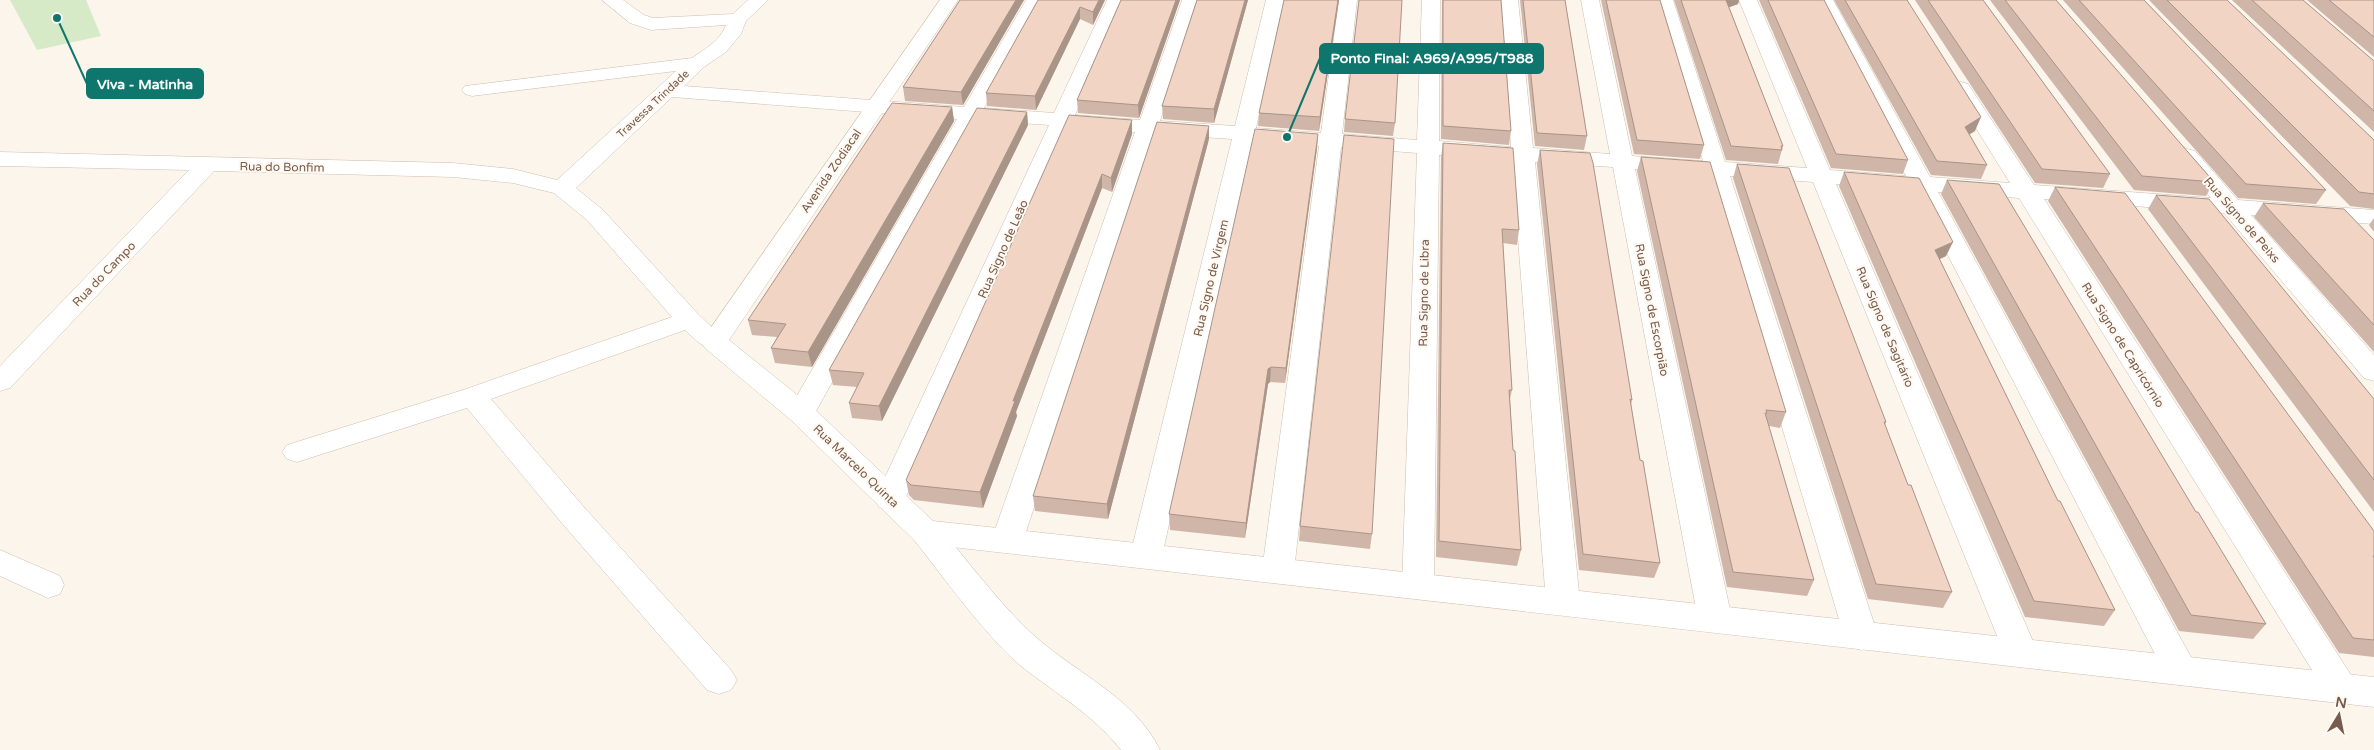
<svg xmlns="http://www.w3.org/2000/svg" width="2374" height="750" font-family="'Varela Round',sans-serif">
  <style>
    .green { fill: #d7eac8 }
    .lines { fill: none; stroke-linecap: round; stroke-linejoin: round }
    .street-casing { stroke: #cfbdaf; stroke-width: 1 }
    .secondary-casing { stroke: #d4bfb0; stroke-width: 1 }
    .street { fill: #fff; fill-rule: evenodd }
    .secondary { fill: #fff; fill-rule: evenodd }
    .wall { fill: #cfb6a8 }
    .shaded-wall { fill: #a99488 }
    .building { fill: #f1d4c3; stroke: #a99488 }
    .labels { text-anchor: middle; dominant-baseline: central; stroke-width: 4; stroke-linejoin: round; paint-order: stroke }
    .far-street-label { font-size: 11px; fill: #775b4d; stroke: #fff9f1 }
    .street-label { font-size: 12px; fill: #775b4d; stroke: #fff9f1 }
    .leader { fill: none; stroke: #0f766e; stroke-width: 2 }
    .callout-dot { fill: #0f766e; stroke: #fff9f1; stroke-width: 2 }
    .callout { fill: #0f766e; stroke: #0f766e; stroke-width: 2 }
    .callout-label { font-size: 14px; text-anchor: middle; font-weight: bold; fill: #fff }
  </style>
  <rect width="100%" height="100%" fill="#fcf5eb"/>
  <path class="green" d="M10 0H86L101 36 37 50Z"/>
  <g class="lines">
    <defs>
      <path id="street" d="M602 0H623L644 15 653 18 733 14 748 0H768L746 21 741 34 726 52 704 67 684 86 964 107 1026 0H1044L984 108 1054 113 1107 0H1125L1075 115 1140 120 1182 0H1200L1160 121 1235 126 1266 0H1284L1256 128 1321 133 1339 0H1357L1342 134 1417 140 1422 0H1440L1439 141 1511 147 1500 0H1518L1533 148 1610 154 1581 0H1599L1632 156 1703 161 1655 0H1673L1725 162 1807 168 1739 0H1757L1830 170 1906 176 1815 0H1833L1930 177 2010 183 1951 88 1954 84 1961 82 1968 84 2034 185 2211 198 2176 156 2179 151 2187 149 2195 151 2238 200 2374 210V224L2251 215 2374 355V381L2364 378 2224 213 2044 199 2360 689 2354 699 2342 704 2330 699 2019 198 1938 192 2193 661 2198 671 2193 681 2181 685 2169 681 1914 190 1836 184 2038 653 2033 663 2021 667 2009 663 2004 653 1813 182 1730 176 1878 636 1873 646 1861 650 1849 646 1844 636 1707 174 1635 169 1732 619 1727 628 1715 632 1703 628 1698 619 1613 167 1535 162 1580 602 1575 611 1563 615 1551 611 1546 602 1512 160 1439 155 1434 586 1430 595 1418 599 1406 595 1402 586 1417 153 1341 147 1294 571 1289 580 1278 583 1267 580 1262 571 1319 146 1253 141 1162 556 1157 564 1146 568 1135 564 1130 556 1232 139 1156 134 1023 541 1018 549 1007 553 996 549 991 541 1135 132 1069 127 905 499 901 507 890 510 879 507 875 499 1049 125 977 120 815 413 811 420 801 422 791 420 787 413 957 119 672 97 576 188 603 210 698 314 727 342 723 348C706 352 698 342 685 330L491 399 583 506 731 670 737 680 731 690 719 694 707 690 561 522 467 408 297 462 287 459 282 452 287 445 463 390 672 317 587 220 554 193 513 183 453 177 214 171 10 388 0 391V366L189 170 0 166V152L453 163 513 169 557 180 676 71 472 96 465 94 462 90 465 86 692 58C705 49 720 41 726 25L651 30 630 23Z
        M925 520 936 524C966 558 993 596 1026 628 1068 670 1133 694 1160 750H1121C1094 715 1055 693 1021 666 983 633 946 580 914 540L909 532 914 524Z
        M0 550 60 576 64 585 60 594 48 598 0 576Z"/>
      <path id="secondary" d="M940 0H958L729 340 811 406 933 521 2374 677V707L925 544 914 540 791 420 705 348 701 342Z"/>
    </defs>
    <use href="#street" class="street-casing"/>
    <use href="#secondary" class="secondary-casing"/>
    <use href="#street" class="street"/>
    <use href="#secondary" class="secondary"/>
  </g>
  <path class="wall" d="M960 0H1024L963 105 905 101 903 87Z
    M1038 0H1105L1093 25 1080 19 1036 110 987 106 986 93Z
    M1121 0H1180L1139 118 1078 113 1077 100Z
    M1197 0H1248L1214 123 1163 119 1162 106Z
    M1284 0H1339L1319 131 1258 126 1259 113Z
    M1442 0H1501L1511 131 1509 145 1441 139Z
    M1520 0H1565L1587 136 1584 150 1535 146Z
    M1601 0H1660L1704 145 1700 159 1634 154Z
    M1674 0H1739L1738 4 1729 7 1783 146 1778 164 1726 160Z
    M1759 0H1824L1908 160 1903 174 1831 168Z
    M1834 0H1907L1975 131 1969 134 1987 165 1981 179 1931 175Z
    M1915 0H1983L2110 174 2103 188 2035 183Z
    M1990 0H2056L2214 182 2206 196 2134 190Z
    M2063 0H2144L2326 190 2316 204 2238 198Z
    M2149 0H2227L2374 140V209L2350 206Z
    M2232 0H2303L2374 61V132Z
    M2307 0H2374V57Z
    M952 107 954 121 812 367 775 363 771 348 777 337 752 335 748 320Z
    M1027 112 1028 125 882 421 852 418 849 403 857 387 833 385 829 370Z
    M1345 119 1395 123 1393 136 1344 132Z
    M1132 120V134L1112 192 1102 188 1016 412 1017 416 983 508 914 500 909 495 906 480Z
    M1209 139 1108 519 1035 511 1033 496Z
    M1443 143 1519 230 1517 245 1503 243 1512 390 1510 399 1513 450 1521 550 1517 566 1436 557 1441 157Z
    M1317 148 1285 383 1270 382 1268 384 1245 538 1170 530 1169 514Z
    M1540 150 1632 400 1631 405 1640 460 1660 563 1654 578 1579 570 1537 164Z
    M1641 157 1786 412 1780 428 1769 426 1814 580 1807 596 1727 587 1637 171Z
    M1737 164 1886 422 1885 425 1908 485 1952 592 1943 608 1868 599 1733 178Z
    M1844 172 1946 256 1939 259 2058 501 2115 610 2104 626 2025 617 1839 186Z
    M1947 180 2196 512 2266 624 2253 639 2179 631 1941 194Z
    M2055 187 2374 531V657L2339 653 2048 201Z
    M2156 195 2374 399V512L2148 209Z
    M2263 203 2374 240V352L2254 217Z
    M2374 218V232L2369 225Z
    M1300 526 1372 534 1370 549 1299 541Z"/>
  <path class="shaded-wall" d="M1016 0H1024L963 105 961 92Z
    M1099 0H1105L1093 25V12Z
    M1176 0H1180L1139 118 1138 105Z
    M1245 0H1248L1214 123V109Z
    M1338 0H1339L1319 131 1320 117Z
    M1725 0H1739L1738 4 1722 10Z
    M1080 7V19L1036 110 1035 96Z
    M952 107 954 121 812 367 808 352Z
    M1027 112 1028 125 882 421 879 406Z
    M1981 117 1975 131 1959 141 1965 127Z
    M1132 120V134L1112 192 1111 178Z
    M1209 126V139L1108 519 1107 504Z
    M1318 134 1317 148 1285 383 1286 368Z
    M1102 174V188L1016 412 1017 416 983 508 980 492 1013 401Z
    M1953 242 1946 256 1928 265 1935 250Z
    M1271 367 1270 382 1268 384 1245 538 1246 523 1268 369Z"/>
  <path class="building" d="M960 0H1016L961 92 903 87Z
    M1038 0H1099L1093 12 1080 7 1035 96 986 93Z
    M1121 0H1176L1138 105 1077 100Z
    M1197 0H1245L1214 109 1162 106Z
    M1284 0H1338L1320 117 1259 113Z
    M1359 0H1402L1395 123 1345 119Z
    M1443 0H1501L1511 131 1443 126Z
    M1523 0H1565L1587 136 1537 133Z
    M1606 0H1660L1704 145 1637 140Z
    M1681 0H1726L1783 146H1781L1782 150 1731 146Z
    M1768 0H1824L1908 160 1836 154Z
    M1845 0H1907L1981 117 1965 127 1987 165 1937 161Z
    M1928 0H1983L2110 174 2042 169Z
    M2005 0H2056L2214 182 2142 176Z
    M2079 0H2144L2326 190 2246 184Z
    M2167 0H2227L2374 140V194L2359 192Z
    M2252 0H2303L2374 61V111Z
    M2329 0H2374V37Z
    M892 103 952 107 808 352 771 348 786 324 748 320Z
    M977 108 1027 112 879 406 849 403 864 373 829 370Z
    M1069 115 1132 120 1111 178 1102 174 1013 401H1015L980 492 911 485 906 480Z
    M1157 122 1209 126 1107 504 1033 496Z
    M1255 129 1318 134 1286 368 1271 367 1268 369 1246 523 1169 514Z
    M1344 135 1394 139 1372 534 1300 526Z
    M1443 143 1513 148 1519 230 1502 229 1512 390H1509L1513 450 1515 451 1521 550 1439 541Z
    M1540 150 1590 153 1593 163 1632 400 1630 399 1640 460 1643 461 1660 563 1583 554Z
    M1641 157 1710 162 1786 412 1766 410 1767 413H1765L1814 580 1733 572Z
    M1737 164 1789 168 1886 422H1884L1908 485H1911L1952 592 1876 584Z
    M1844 172 1919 178 1953 242 1935 250 2058 501H2060L2115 610 2034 601Z
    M1947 180 1999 184 2196 512H2198L2266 624 2191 615Z
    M2055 187 2125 193 2374 531V556H2373L2374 558V640L2353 638Z
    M2156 195 2209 199 2374 399V480Z
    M2263 203 2344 209 2374 240V325Z"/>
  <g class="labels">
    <g class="far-street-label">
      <text transform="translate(653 104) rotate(-43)">Travessa Trindade</text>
    </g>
    <g class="street-label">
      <text transform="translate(282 167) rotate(1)">Rua do Bonfim</text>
      <text transform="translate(831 171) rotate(-56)">Avenida Zodiacal</text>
      <text transform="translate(2242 220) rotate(49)">Rua Signo de Peixs</text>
      <text transform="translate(1003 249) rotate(-66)">Rua Signo de Leão</text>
      <text transform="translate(104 274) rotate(-46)">Rua do Campo</text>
      <text transform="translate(1211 278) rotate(-77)">Rua Signo de Virgem</text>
      <text transform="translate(1424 293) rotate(-89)">Rua Signo de Libra</text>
      <text transform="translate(1652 310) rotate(79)">Rua Signo de Escorpião</text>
      <text transform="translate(1885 327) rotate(67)">Rua Signo de Sagitário</text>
      <text transform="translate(2123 345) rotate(58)">Rua Signo de Capricórnio</text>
      <text transform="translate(856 466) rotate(44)">Rua Marcelo Quinta</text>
    </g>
  </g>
  <path class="leader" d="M1287 137L1320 58M57 18L87 84"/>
  <g class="callout-dot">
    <circle cx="1287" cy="137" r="5"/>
    <circle cx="57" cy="18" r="5"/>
  </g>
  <g class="callout">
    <rect x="1320" y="44" width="223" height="29" rx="5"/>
    <rect x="87" y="69" width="116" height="29" rx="5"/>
  </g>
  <g class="callout-label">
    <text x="1432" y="63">Ponto Final: A969/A995/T988</text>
    <text x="145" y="89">Viva - Matinha</text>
  </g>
  <g transform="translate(2339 715) rotate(10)" stroke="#fff9f1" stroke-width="4" paint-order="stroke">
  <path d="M0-4L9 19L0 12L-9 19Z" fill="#775b4d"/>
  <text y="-8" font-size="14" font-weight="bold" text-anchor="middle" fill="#775b4d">N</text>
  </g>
</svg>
